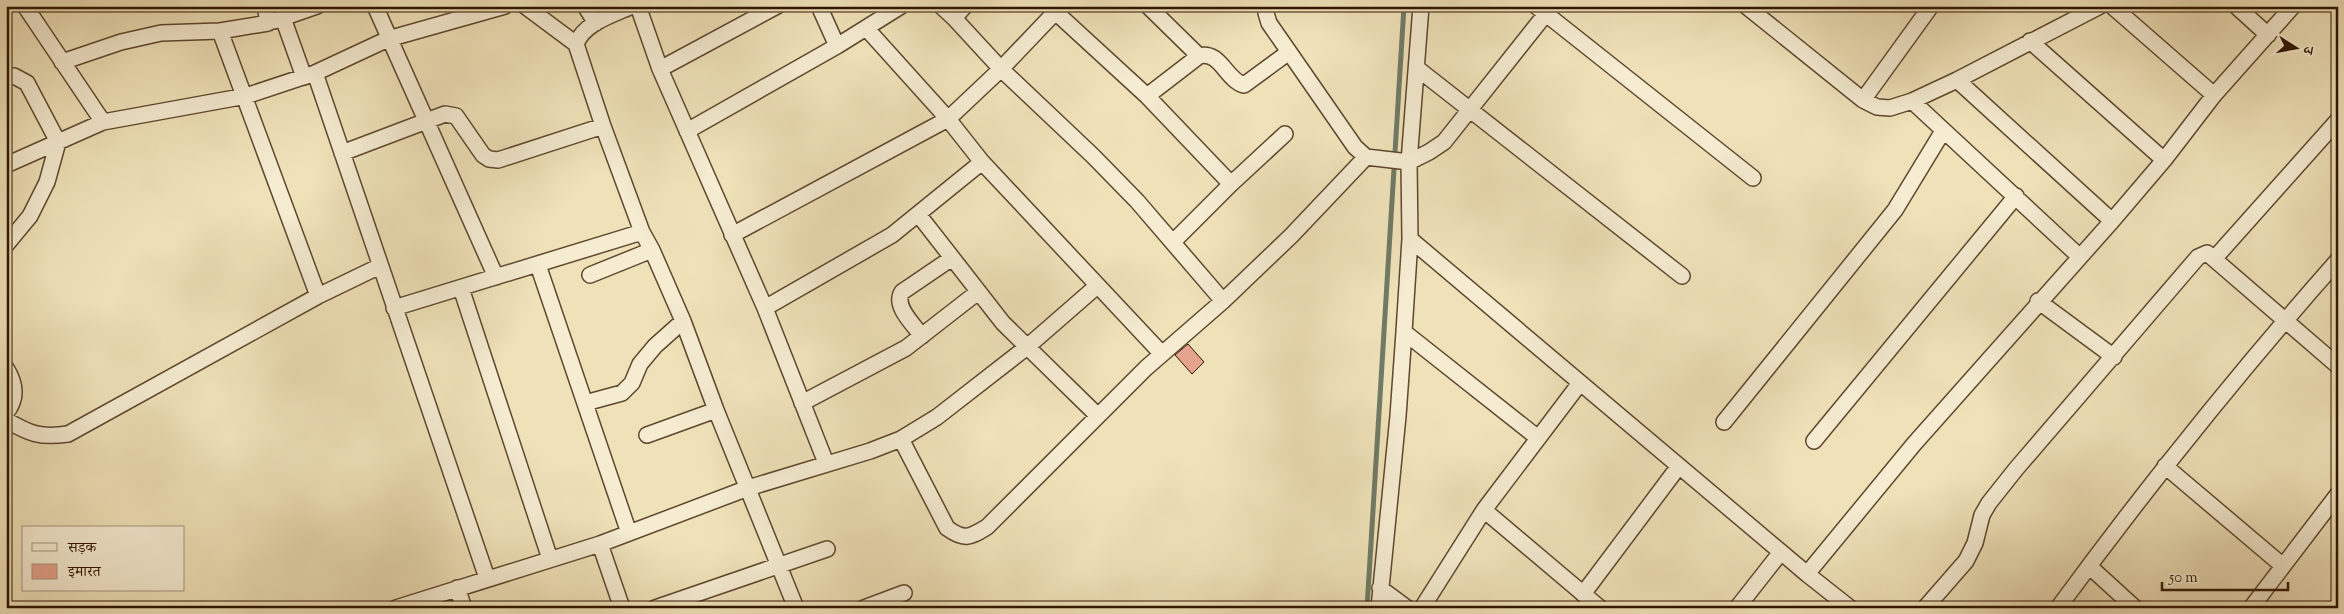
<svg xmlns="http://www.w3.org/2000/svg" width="2344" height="614" font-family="'Sorts Mill Goudy','Noto Serif Devanagari',serif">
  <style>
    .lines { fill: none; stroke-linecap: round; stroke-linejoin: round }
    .stream { stroke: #707b66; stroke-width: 5 }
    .building { fill: #e5a28c; stroke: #2f1500 }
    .minor-casing { stroke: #5f482e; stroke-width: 18 }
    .minor { stroke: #f5ecd2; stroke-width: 15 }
  </style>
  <rect width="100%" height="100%" fill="#efe2b9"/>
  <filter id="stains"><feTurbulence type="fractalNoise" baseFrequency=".004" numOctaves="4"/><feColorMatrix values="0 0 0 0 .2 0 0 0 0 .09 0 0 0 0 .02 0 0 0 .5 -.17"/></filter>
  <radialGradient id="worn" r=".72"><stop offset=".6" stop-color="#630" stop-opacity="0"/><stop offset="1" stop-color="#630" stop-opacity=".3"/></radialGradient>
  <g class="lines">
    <path class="stream" d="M1367 608 1404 6"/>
  </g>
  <path class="building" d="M1188 344 1204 362 1192 374 1175 355Z"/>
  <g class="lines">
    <defs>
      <path id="minor" d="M25 6 103 122
        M265 6 268 23 220 31 318 296
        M375 6 496 277
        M525 6 576 44C584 23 612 15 632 6
        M585 6 596 23
        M638 6 660 69 765 308 826 463
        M819 6 837 46
        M941 6 954 18 1001 69 1093 156 1137 201 1223 301
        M1049 6 1147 96 1231 184
        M1148 6 1199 56
        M1267 6 1266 13 1269 23 1355 147 1366 157 1409 162 1429 152 1444 142 1552 6
        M1536 6 1753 178
        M1746 6 1863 100 1931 6
        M2112 6 2214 95
        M2236 6 2268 35
        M283 18 304 77
        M954 18 965 6
        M274 21 317 6
        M867 29 948 119 982 162 1162 354
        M2030 41 2164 160
        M576 44 603 126 642 232 652 250 683 321 716 410 796 608
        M62 62 121 42 161 33 220 31
        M660 69 777 6
        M1418 69 1682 276
        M315 73 487 578
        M6 77 14 76 27 83 58 142 47 182 30 216 6 245
        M1957 80 2112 221
        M1147 96 1199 56C1220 50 1226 80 1244 85L1289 52
        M1863 100 1877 107 1890 108 1912 101 1957 80 2100 6
        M1912 101 2080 257
        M2338 120 2214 259 2338 366
        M687 131 837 46 901 6
        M342 153 445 114 456 116 483 155 489 159 498 160 603 126
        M6 165 103 122 246 96 315 73 388 39 505 6
        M918 214 1003 323 1098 416
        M732 235 948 119 1001 69 1061 6
        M1410 239 1807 574 1850 608
        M1173 242 1231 184 1285 134
        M538 265 629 533
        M590 275 652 250
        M461 288 550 559
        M2038 301 2114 357
        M394 308 642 232
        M765 308 892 235 982 162
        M1404 332 1538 438
        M922 336C914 325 893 306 902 292L952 258
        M6 368C16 384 18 398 6 413
        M585 403 622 393 632 383 640 364 655 346 683 321
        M802 403 906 348 978 292
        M6 420C30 434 40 438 68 434L318 296 380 266
        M1724 422 1895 210 1943 131
        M647 435 716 410
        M901 439 947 528C965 541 970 537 987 527L1146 368 1223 301 1291 236 1366 157
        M1814 441 2016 196
        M2165 466 2283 566
        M1484 510 1600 608
        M600 544 622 608
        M2089 566 2135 608
        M1807 574 1914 444 2112 221 2164 160 2214 95 2293 6
        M457 588 464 608
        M1380 588 1407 608
        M1583 594 1679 466
        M396 608 600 544 748 488 870 451 901 439 937 417 1027 347 1097 286
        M655 608 827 549
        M864 608 904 593
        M1379 608 1398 416 1404 332 1410 239 1409 162 1421 6
        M1422 608 1484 510 1580 383
        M1737 608 1781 552
        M1925 608 1966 561 1975 543 1982 515 1989 503 2016 469 2198 257 2207 253 2214 259
        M2058 608C2146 488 2239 372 2338 260
        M2251 608 2338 494"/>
    </defs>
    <use href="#minor" class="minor-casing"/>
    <use href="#minor" class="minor"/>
  </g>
  <rect width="2344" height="614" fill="none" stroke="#efe2b9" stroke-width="25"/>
  <rect x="8" y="8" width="2329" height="599" fill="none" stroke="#2f1500" stroke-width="2.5"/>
  <rect x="12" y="12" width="2319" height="589" fill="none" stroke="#2f1500"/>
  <rect x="22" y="526" width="162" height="65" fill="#f5ecd2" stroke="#a6967e"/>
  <rect x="32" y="543" width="25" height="8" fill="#f5ecd2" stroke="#a6967e"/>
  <text x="68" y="552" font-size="15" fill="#2f1500">सड़क</text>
  <rect x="32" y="564" width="25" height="15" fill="#e5a28c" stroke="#a6967e"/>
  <text x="68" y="576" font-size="15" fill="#2f1500">इमारत</text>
  <g transform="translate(2296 48) rotate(101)" stroke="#f5ecd2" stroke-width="4" paint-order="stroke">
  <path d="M0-4L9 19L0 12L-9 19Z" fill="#2f1500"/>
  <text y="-8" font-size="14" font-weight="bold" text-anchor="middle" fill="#2f1500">उ</text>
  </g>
  <path d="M2162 582v8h126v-8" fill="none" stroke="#2f1500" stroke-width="2.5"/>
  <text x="2169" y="582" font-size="15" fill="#2f1500" stroke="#f5ecd2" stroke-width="4" paint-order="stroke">50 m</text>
  <rect width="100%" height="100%" filter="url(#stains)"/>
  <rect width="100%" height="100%" fill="url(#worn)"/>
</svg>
